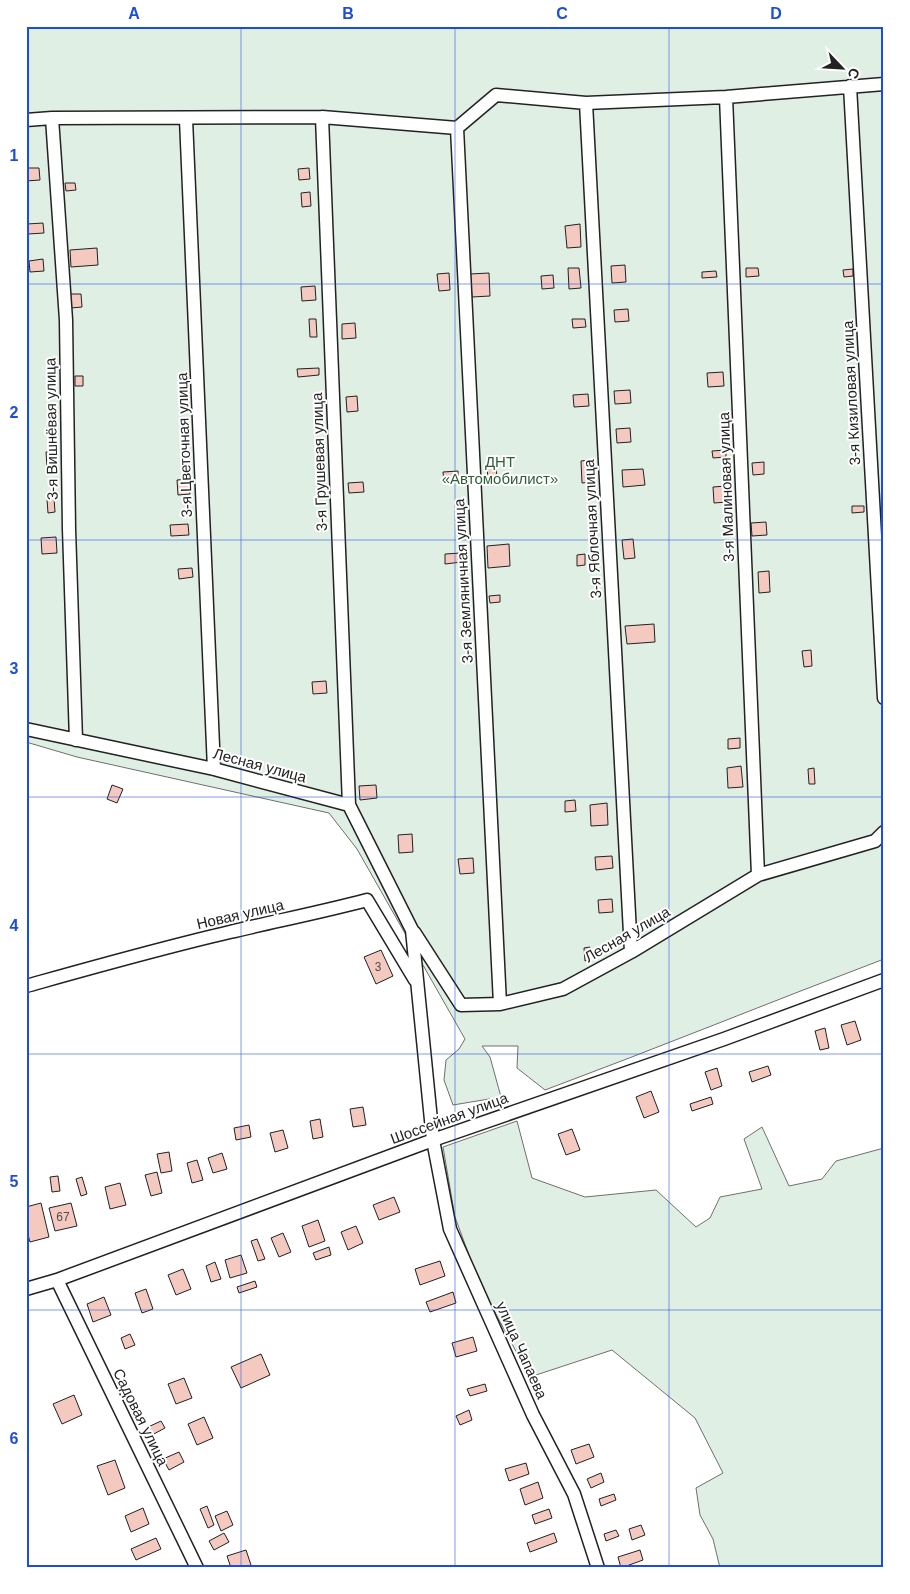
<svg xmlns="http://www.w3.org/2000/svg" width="910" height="1594" font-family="Arial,sans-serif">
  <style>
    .green { fill: #e0efe3; stroke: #6f6f6f }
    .building { fill: #f3c9c0; stroke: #222 }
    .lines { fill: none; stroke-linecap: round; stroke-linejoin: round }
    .minor-casing { stroke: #222; stroke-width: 15 }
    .minor { stroke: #fff; stroke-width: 12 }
    .grid { fill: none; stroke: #1d4ed8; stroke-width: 1; stroke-opacity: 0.55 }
    .labels { text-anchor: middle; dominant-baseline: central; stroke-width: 4; stroke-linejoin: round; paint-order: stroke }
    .number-label { font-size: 12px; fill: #564c4a }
    .street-label { font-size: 15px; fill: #222; stroke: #fff }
    .park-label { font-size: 15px; fill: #2f5e38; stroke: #fff }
    .neatline { fill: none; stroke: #1d4ed8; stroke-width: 2 }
    .grid-label { font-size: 16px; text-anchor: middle; font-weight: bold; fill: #1d4ed8 }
  </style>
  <rect width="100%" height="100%" fill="#fff"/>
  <path class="green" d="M26 26H884V959C770 1002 658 1048 545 1090L517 1068 518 1046H482L490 1057 501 1097 453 1105 444 1080 446 1060 459 1049 465 1039 357 849 329 813 77 757 26 742Z
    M517 1121 532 1178 585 1197 656 1190 696 1227 710 1218 720 1197 762 1189 744 1139 762 1127 789 1186 822 1179 836 1161 884 1148V1568H720L713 1539 700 1515 696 1488 723 1473 695 1418 612 1350 530 1377 480 1285 455 1217 443 1147Z"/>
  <path class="building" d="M26 168H39L40 180 26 181Z
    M309 168 310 179 299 180 298 169Z
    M65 183H75L76 190 66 191Z
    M310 192 311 206 302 207 301 193Z
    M43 223 44 233 28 234 27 224Z
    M580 224 581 247 567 248 565 226Z
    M97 248 98 265 71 267 70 250Z
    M43 259 44 271 30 272 29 261Z
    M625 265 626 282 612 283 611 266Z
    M568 268H579L581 288 569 289Z
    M746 268H758L759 276 746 277Z
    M853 269V276L844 277 843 270Z
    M716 271 717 277 702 278V272Z
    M449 273 450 290 439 291 437 274Z
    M489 273 490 296 472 297 470 274Z
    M553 275 554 288 542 289 541 276Z
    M315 286 316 300 302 301 301 287Z
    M70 294H81L82 307 71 308Z
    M628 309 629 321 615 322 614 310Z
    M309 319H316L317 337H310Z
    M572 319H585L586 327 573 328Z
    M355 323 356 338 342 339V324Z
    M319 368V375L298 377 297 369Z
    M723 372 724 386 708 387 707 373Z
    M75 376H83V386H75Z
    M630 390 631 403 615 404 614 391Z
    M588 394 589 406 574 407 573 395Z
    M357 396 358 411 347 412 346 397Z
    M630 428 631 442 617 443 616 429Z
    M726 450V457L713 458 712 451Z
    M53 451 54 466 47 467 46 452Z
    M589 460 591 482 582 483 581 461Z
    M764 462V474L753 475 752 463Z
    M496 463 497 479 488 480 487 464Z
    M643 469 645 485 623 487 622 470Z
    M458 471V482L444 483 443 472Z
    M189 479 190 494 178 495 177 480Z
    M363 482 364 492 349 493 348 483Z
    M726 486 727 502 714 503 713 487Z
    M54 498 55 512 48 513 47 499Z
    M852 506H864V512L852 513Z
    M766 522 767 535 752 536 751 523Z
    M188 524 189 535 171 536 170 525Z
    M56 537 57 553 42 554 41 538Z
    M633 539 635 558 624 559 622 540Z
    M509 544 510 566 488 568 487 546Z
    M461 553 462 562 445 564V554Z
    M585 554V565L577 566V555Z
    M192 568 193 577 179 579 178 569Z
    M769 571 770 592 759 593 758 572Z
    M500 595V602L490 603 489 596Z
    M654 624 655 642 627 644 625 626Z
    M811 650 812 666 804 667 802 651Z
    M326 681 327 693 313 694 312 682Z
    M740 738V748L728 749V739Z
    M741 766 743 787 728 788 727 768Z
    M814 768 815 784H809L808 769Z
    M112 785 123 789 117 803 107 799Z
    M376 785 377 798 360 800 359 786Z
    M575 800 576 811 565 812V801Z
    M607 803 608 825 591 826 590 805Z
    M412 834 413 852 399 853 398 835Z
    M612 856 613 868 596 870 595 857Z
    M473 858 474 873 460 874 458 859Z
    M612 899 613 912 599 913 598 900Z
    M590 947 591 960 585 961 584 948Z
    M381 950 393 976 376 984 364 957Z
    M855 1021 861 1040 847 1045 841 1025Z
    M825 1028 829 1048 820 1050 815 1031Z
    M768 1066 771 1075 752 1082 749 1072Z
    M717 1068 722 1086 711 1090 705 1072Z
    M651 1091 659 1112 644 1118 636 1097Z
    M711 1097 713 1104 692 1111 690 1104Z
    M363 1107 366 1125 353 1127 350 1109Z
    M320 1119 323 1137 313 1139 310 1121Z
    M249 1125 251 1137 236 1140 234 1128Z
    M572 1129 580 1150 566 1155 558 1134Z
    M283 1130 288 1148 275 1152 270 1133Z
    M169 1152 172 1171 161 1173 157 1154Z
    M222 1153 227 1169 213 1173 208 1158Z
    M197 1160 203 1180 192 1183 187 1163Z
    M157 1172 162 1193 151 1196 145 1175Z
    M58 1176 60 1191 52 1192 50 1177Z
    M82 1177 87 1194 81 1196 76 1179Z
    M120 1183 126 1205 110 1209 105 1187Z
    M394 1197 400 1212 379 1220 373 1205Z
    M41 1203 49 1237 30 1242 26 1228V1207Z
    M71 1203 77 1226 55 1231 49 1208Z
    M318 1220 325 1241 309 1247 302 1226Z
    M356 1226 363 1243 348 1250 341 1232Z
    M283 1233 291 1252 279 1257 271 1238Z
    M257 1239 265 1259 258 1261 251 1241Z
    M329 1247 331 1255 316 1260 313 1253Z
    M241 1255 247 1273 230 1278 225 1260Z
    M440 1261 445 1276 420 1285 415 1269Z
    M215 1262 221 1279 211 1282 206 1266Z
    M183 1269 191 1289 176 1295 168 1275Z
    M255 1281 257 1287 239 1293 237 1287Z
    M146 1289 153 1309 142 1313 135 1293Z
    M453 1292 456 1303 430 1312 426 1302Z
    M104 1297 111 1315 93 1322 87 1304Z
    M130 1334 135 1345 125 1349 121 1338Z
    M473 1337 477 1351 456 1357 452 1343Z
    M261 1354 270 1375 241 1388 231 1367Z
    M184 1378 192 1398 176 1404 168 1384Z
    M485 1384 487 1391 470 1396 467 1389Z
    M74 1395 82 1415 62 1424 53 1404Z
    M469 1410 472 1420 460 1425 456 1416Z
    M204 1417 213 1438 197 1445 188 1424Z
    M161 1421 165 1428 150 1436 146 1428Z
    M589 1444 594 1457 576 1464 571 1450Z
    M179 1452 184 1462 169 1470 163 1459Z
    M115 1460 125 1488 108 1495 97 1466Z
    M526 1463 529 1474 509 1481 505 1469Z
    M601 1473 604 1482 591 1488 587 1479Z
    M538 1482 543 1498 525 1505 520 1489Z
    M614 1494 616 1500 601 1506 599 1499Z
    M207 1506 214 1525 208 1528 200 1509Z
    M143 1508 149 1524 131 1532 125 1516Z
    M549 1509 552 1518 535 1524 532 1515Z
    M227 1511 233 1525 221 1531 215 1516Z
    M641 1525 645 1535 632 1540 629 1529Z
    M616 1530 619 1536 606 1541 604 1534Z
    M224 1533 229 1542 214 1550 209 1541Z
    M554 1533 557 1542 530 1552 527 1543Z
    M156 1538 161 1549 136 1560 131 1549Z
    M246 1550 251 1565 242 1568H231L227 1556Z
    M640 1550 643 1560 621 1568 618 1557Z"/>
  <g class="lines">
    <defs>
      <path id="minor" d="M850 86 884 698
        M726 97 758 875
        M586 103 631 952
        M322 117 349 805 412 930 433 1140 450 1229 533 1415 574 1494 598 1568
        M52 118 66 320 69 529 76 740
        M186 119 214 769
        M26 120 52 118 322 117 457 128 496 95 586 103 726 97 884 84
        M457 128 500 1004
        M26 729 214 769 349 805
        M414 932 461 1005 500 1004 563 989 631 952 758 875 875 841 884 832
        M26 986C94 967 161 948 230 932 276 921 322 912 367 900L415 980
        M57 1280 197 1568
        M26 1289 57 1280 433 1140 724 1039 884 980"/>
    </defs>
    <use href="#minor" class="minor-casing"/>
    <use href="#minor" class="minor"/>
  </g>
  <path class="grid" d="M241 26V1568M455 26V1568M669 26V1568M26 284H884M26 540H884M26 797H884M26 1054H884M26 1310H884"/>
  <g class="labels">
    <g class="number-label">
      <text x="378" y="967">3</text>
      <text x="63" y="1217">67</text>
    </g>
    <g class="street-label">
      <text transform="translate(851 393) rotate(-93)">3-я Кизиловая улица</text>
      <text transform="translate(51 429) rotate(-91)">3-я Вишнёвая улица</text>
      <text transform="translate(184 445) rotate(-92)">3-я Цветочная улица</text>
      <text transform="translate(319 462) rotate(-92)">3-я Грушевая улица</text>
      <text transform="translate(726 487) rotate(-92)">3-я Малиновая улица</text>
      <text transform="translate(592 529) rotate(-93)">3-я Яблочная улица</text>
      <text transform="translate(463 581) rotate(-93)">3-я Земляничная улица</text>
      <text transform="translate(260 765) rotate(15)">Лесная улица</text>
      <text transform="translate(240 914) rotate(-13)">Новая улица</text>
      <text transform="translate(627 934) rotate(-30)">Лесная улица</text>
      <text transform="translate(449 1118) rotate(-20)">Шоссейная улица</text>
      <text transform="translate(522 1350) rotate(66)">улица Чапаева</text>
      <text transform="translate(141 1417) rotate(64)">Садовая улица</text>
    </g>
    <g class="park-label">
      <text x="500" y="461">ДНТ<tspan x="500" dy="17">«Автомобилист»</tspan></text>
    </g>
  </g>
  <rect width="910" height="1594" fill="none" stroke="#ffffff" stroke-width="55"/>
  <g transform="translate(842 68) rotate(115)" stroke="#ffffff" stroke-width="4" paint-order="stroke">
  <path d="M0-4L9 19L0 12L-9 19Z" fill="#222222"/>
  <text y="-8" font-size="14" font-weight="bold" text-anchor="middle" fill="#222222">С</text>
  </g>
  <rect x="28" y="28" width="854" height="1538" class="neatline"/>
  <g class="grid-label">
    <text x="134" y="19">A</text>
    <text x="348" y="19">B</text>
    <text x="562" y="19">C</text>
    <text x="776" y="19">D</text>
    <text x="14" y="161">1</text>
    <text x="14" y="418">2</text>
    <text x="14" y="674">3</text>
    <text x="14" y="931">4</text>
    <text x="14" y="1187">5</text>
    <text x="14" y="1444">6</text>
  </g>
</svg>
